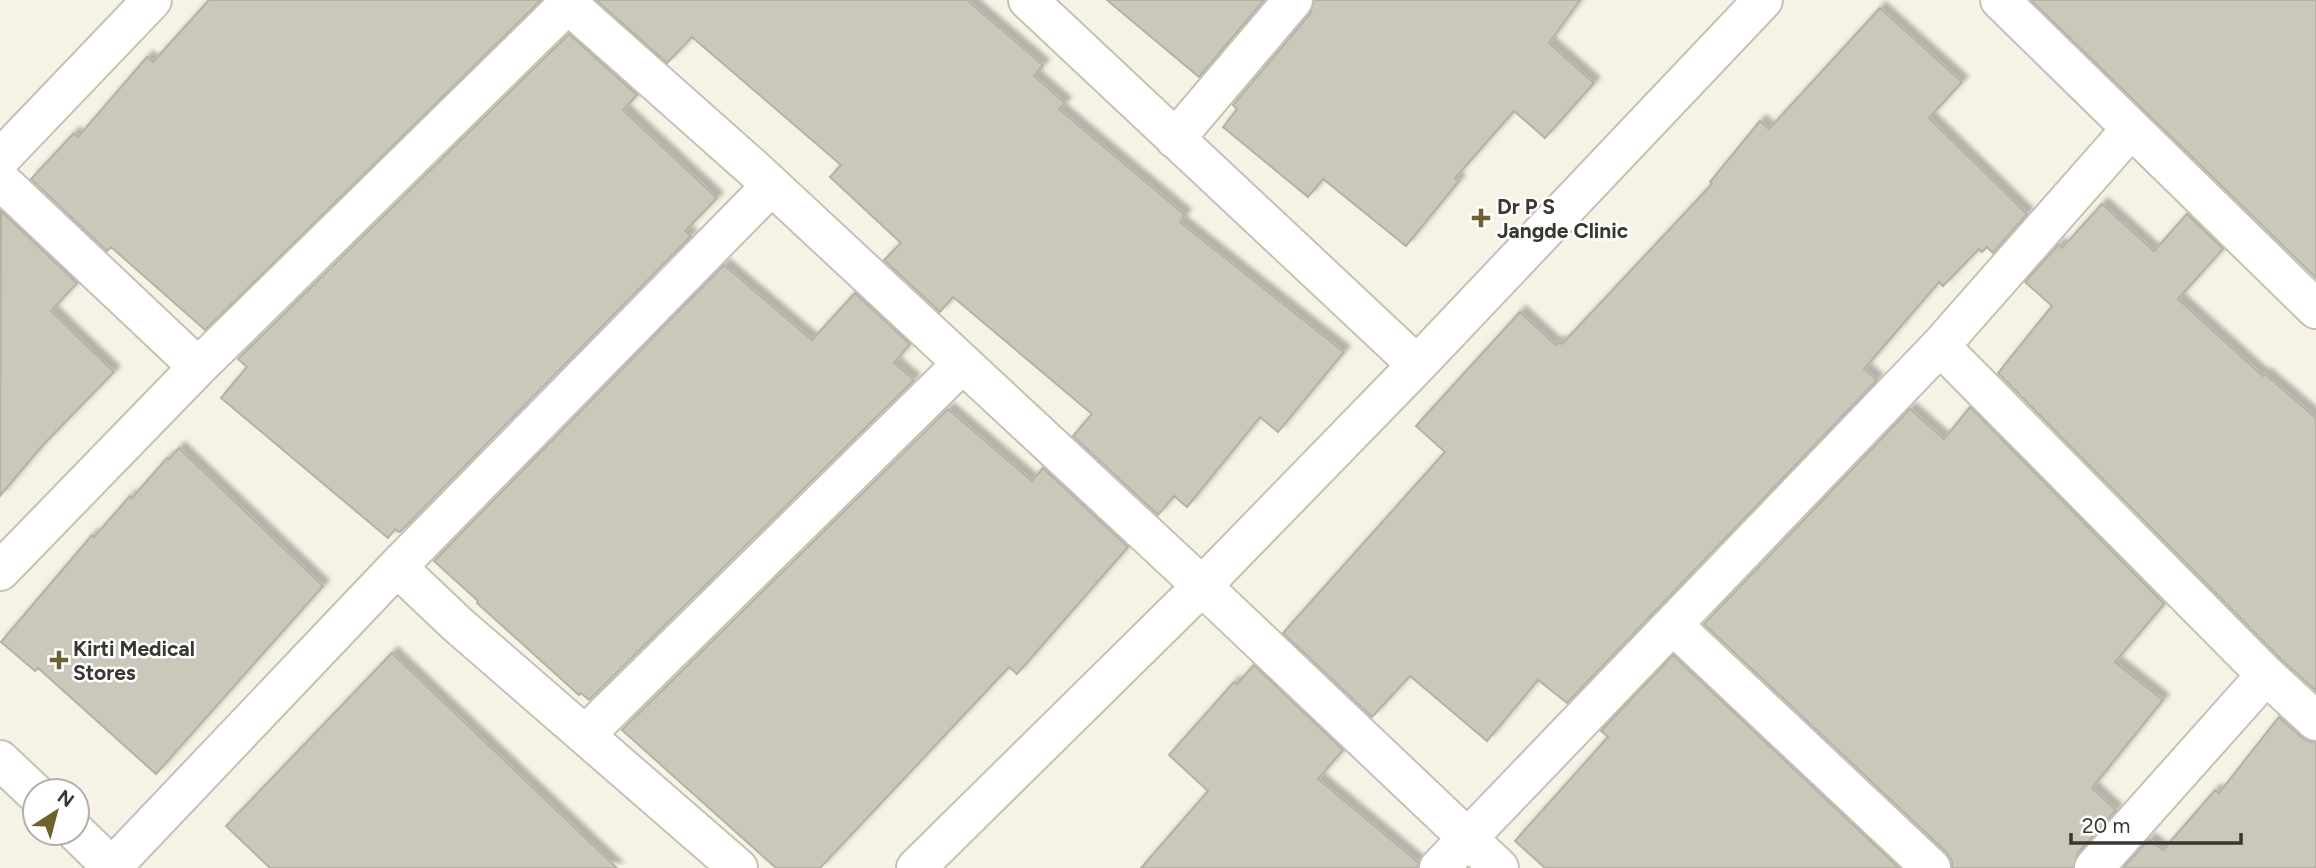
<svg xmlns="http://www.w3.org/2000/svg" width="2316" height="868" font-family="Figtree,sans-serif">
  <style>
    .building { fill: #cbc8bb; stroke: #b4b1a5; stroke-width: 2; filter: url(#shadow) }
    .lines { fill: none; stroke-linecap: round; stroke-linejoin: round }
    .minor-casing { stroke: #c4c1b5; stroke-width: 42 }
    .minor { stroke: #fff; stroke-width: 38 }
    .poi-dot { fill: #6f622f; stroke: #fff; stroke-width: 2.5 }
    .labels { text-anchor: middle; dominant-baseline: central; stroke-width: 5; stroke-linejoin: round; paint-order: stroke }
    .poi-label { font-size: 21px; font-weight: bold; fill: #383732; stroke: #fff; text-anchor: start }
  </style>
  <defs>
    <filter id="shadow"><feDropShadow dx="6" dy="-6" stdDeviation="2" flood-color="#0004"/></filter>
  </defs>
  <rect width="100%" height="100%" fill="#f6f3e6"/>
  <path class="building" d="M209 0H541L205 330 111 247 107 251 31 179 74 133 78 137 147 57 153 62Z
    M596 0H967L1043 65 1034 76 1065 103 1059 109 1185 215 1180 222 1344 352 1278 432 1260 417 1187 507 1174 496 1158 515 1073 436 1092 414 953 297 940 312 884 260 901 243 830 177 841 165 692 37 667 63Z
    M1107 0H1264L1199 77Z
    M1314 0H1580L1549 43 1594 83 1545 138 1514 111 1455 178 1459 181 1406 246 1323 179 1308 197 1223 127 1237 109 1233 105 1310 14Z
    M2031 0H2316V278Z
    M1880 8 1962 82 1929 118 2027 214 1993 253 1987 247 1982 252 1979 249 1943 286 1939 282 1864 369 1877 380 1567 703 1538 680 1487 741 1410 676 1372 717 1283 633 1445 452 1416 426 1520 312 1556 345 1559 342 1562 344 1712 184 1710 182 1760 121 1769 129Z
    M569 34 637 95 623 110 717 198 685 231 691 236 401 531 399 532 395 529 388 538 221 398 247 367 238 359Z
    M2102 204 2154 251 2187 214 2223 249 2178 299 2263 376 2265 374 2316 418V691L2281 659 1998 373 2052 306 2025 282 2059 244 2062 248Z
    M1 211 77 283 51 311 114 372 41 447 0 496Z
    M724 265 812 340 855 293 910 344 894 363 914 380 589 700 581 693 579 695 477 603 478 601 434 561Z
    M1970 407 2164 604 2115 662 2163 700 2092 788 2116 810 2078 853 2073 868H1952V861L1946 852 1704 624 1910 409 1944 439Z
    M948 409 1032 481 1043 468 1128 547 1017 674 1009 667 820 868H776L622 730Z
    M179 448 323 586 156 774 38 668 35 671 1 642 92 535 94 537 130 496 132 498 167 458 169 459Z
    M392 653 617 868H270L226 826Z
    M1673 655 1899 868H1545L1515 841 1608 737 1601 731Z
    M1254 665 1343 750 1318 779 1418 862V868H1141L1208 791 1169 755 1234 682 1237 684Z
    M2279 717 2301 737 2311 742H2316V868H2123L2149 839 2163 850 2215 790 2219 793Z"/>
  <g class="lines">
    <defs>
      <path id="minor" d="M1028 0 1417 365
        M2000 0 2316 309
        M568 4 755 170 1202 586 1499 868
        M1175 139 1293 0
        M0 159 152 0
        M0 180 198 367
        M1940 346 2266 675 2316 721
        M397 567 457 624 738 868
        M0 571 198 367 572 0
        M1673 625 1931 868
        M585 735 962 364
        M0 760 35 793
        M77 833 113 868
        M112 867 397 567 771 186
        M916 868 1202 586 1417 365 1763 0
        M1439 868 1940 346 2131 129
        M2094 868 2266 675"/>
    </defs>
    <use href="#minor" class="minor-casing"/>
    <use href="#minor" class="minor"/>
  </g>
  <g class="poi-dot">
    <path d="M1477.5 207.5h7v7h7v7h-7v7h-7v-7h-7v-7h7z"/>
    <path d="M55.5 649.5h7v7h7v7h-7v7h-7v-7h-7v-7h7z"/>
  </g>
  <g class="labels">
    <g class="poi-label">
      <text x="1497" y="206">Dr P S<tspan x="1497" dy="24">Jangde Clinic</tspan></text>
      <text x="73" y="648">Kirti Medical<tspan x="73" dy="24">Stores</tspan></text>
    </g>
  </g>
  <g transform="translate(56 812) rotate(36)"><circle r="33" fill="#ffffff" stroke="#afafad" stroke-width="2"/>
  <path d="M0-5L12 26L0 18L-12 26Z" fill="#6f622f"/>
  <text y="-10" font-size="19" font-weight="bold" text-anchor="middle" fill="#383732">N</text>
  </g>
  <path d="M2071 833v10h170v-10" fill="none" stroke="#383732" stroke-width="3.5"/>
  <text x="2082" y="833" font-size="21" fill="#383732" stroke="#ffffff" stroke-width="5" paint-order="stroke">20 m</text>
</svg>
